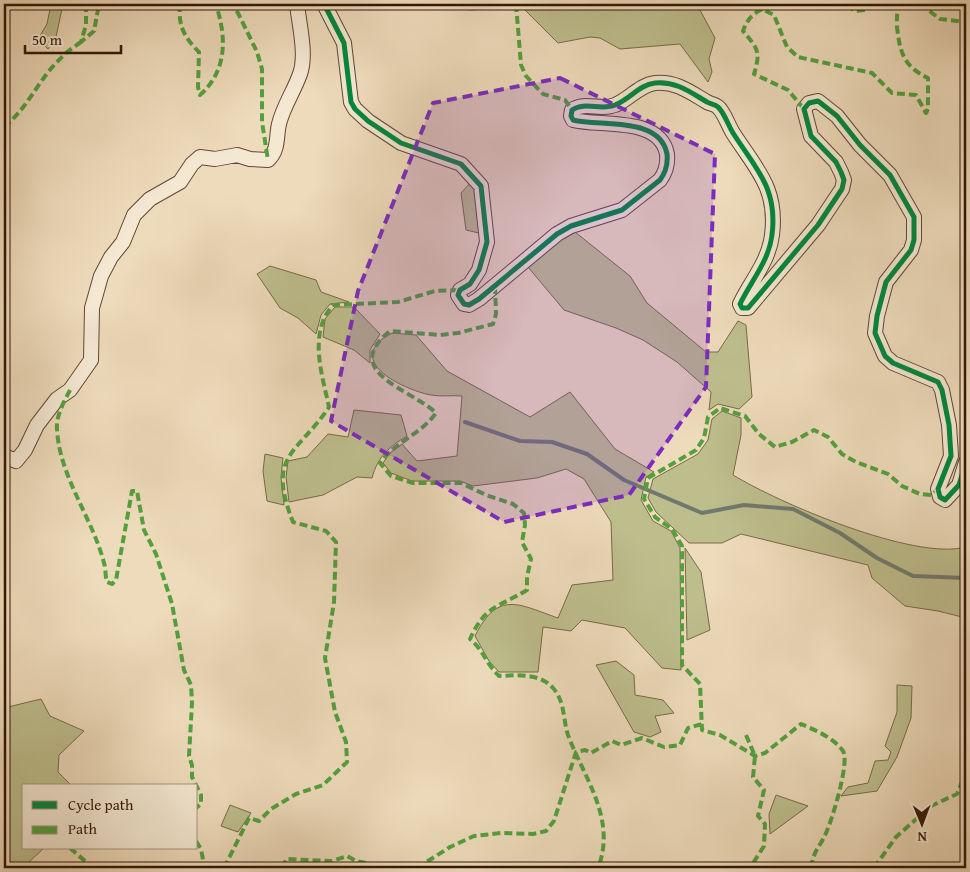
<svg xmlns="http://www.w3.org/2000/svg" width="970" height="872" font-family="'Gentium Book Plus',serif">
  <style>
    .green { fill: #bebe8d; stroke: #786a4a }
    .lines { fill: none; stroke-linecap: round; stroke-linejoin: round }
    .stream { stroke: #70796e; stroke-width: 4 }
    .minor-casing { stroke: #614734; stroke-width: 16 }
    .minor { stroke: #f4e8d3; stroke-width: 14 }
    .quiet { stroke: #52a13d; stroke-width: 4; stroke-dasharray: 8 4; stroke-linecap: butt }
    .cycleway-casing { stroke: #f4e8d3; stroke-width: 8 }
    .cycleway { stroke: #00873e; stroke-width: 5 }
    .marked { fill: #7b2cbf; fill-opacity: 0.2; stroke: #7b2cbf; stroke-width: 4; stroke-dasharray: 10 6; stroke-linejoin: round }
  </style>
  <rect width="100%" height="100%" fill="#eedbbb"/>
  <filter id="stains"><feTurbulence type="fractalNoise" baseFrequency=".004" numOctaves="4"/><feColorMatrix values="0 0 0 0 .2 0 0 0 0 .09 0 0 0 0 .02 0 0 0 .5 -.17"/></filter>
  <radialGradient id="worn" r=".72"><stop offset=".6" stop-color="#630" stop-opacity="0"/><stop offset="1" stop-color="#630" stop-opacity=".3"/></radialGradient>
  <path class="green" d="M51 4H63L56 37 48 49 38 39 47 24Z
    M412 4H511V7L471 10Z
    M519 4H707L700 10 715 38 709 59 712 72 708 82 680 44 620 49 600 38 590 37 558 43Z
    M472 181 478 192 483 234 466 230 461 193Z
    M575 232 630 276 647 303 706 352H718L738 321 746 325 752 397 739 409 718 404 709 410 711 392 677 362 643 340 616 328 564 310 528 267 553 244Z
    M270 266 316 280 321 292 349 302 330 304 321 315 316 334 298 318 280 308 257 274Z
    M335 307H354L380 334 370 350V363L354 350 323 337 325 319Z
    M392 333 416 335 447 371 530 417 570 392 615 449 654 472 646 477 641 500 653 521 671 531 680 548 681 670 662 668 625 628 582 620 571 631 543 627 538 672H499L489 661 475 636C498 589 520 605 558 618L572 585 613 580 611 522 584 479 566 469 537 478 473 486 460 481H412L391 473 383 463 390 453 402 444 417 461 457 456 462 396C452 395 441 397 431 395 412 392 353 368 379 342 382 338 388 336 392 333Z
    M354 410 401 415 407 436C389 447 378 456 372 478L357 477 323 495 289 502 286 477 288 461 307 457 328 434 348 437Z
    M722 411 741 418V435L733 475C779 503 914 561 966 547V618L938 611 905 606 872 578 868 565 741 534 722 543H689L656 512 648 498 653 479 698 454 708 440 712 419Z
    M265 454 283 458 281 477 284 505 267 501 263 471Z
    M685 548 701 572 710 630 687 640Z
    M616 661 634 675 635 695 663 700 674 713 655 716 661 732 650 737 634 732 596 665Z
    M897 685 912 686 911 718 897 757 877 791 841 796 848 787 868 783 875 761 888 760 891 752 885 746 897 712Z
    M41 699 50 716 84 731 59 755 58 772 72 786H24V848H44L28 863 27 868H4V708Z
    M776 795 808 806 770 834 769 814Z
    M230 805 251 813 238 832 221 826Z"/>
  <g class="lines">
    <path class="stream" d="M465 422 520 441 552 442 587 454 624 480 702 513 744 505 793 509 840 533 877 558 913 576 966 578"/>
    <defs>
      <path id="minor" d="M324 4 344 43 351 102 355 109 368 121 401 143 461 164 481 186 487 242 479 270 470 284 460 290 458 295 464 304 469 305 479 299 557 234 571 226 622 210 660 180C666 172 668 164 667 154 660 116 601 127 573 120L571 116 572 110C585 101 601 111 615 105 630 99 639 85 655 83 676 81 690 92 707 102 710 104 715 104 718 107 724 112 728 125 733 133 756 169 778 188 772 235 769 261 751 281 740 304L742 308H748L818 225 842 189 844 180 841 172 836 162 811 136 804 109 809 103 818 101 837 116 860 145 890 175 914 217V240L911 250 886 282 877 316 875 333 885 356 893 363 938 382 942 390 949 425 951 456 938 489 940 497 945 500 959 485 966 462
        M4 456 16 461 25 450 37 425 57 399 70 390 91 360 92 308 101 276 111 257 123 242 134 215 150 199 180 182 192 164 200 157 215 159 237 155 250 159 268 160C279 150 276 137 279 124 283 107 294 91 300 74 307 55 299 24 297 4"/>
    </defs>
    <use href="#minor" class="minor-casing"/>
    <use href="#minor" class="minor"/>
    <path class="quiet" d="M86 4V25L81 42 94 31 99 4
      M180 4C178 26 184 37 199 52L198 87 200 95C226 72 227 40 217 8L221 4
      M227 4 232 6 238 13 257 52 262 69V122L268 160
      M516 4 521 65 526 76 543 94 565 100 572 110
      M848 4 854 11 866 10 874 4
      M920 4 940 19 966 22
      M804 109 788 90 754 74C761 51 758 49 743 31 747 20 752 14 762 9L774 15 787 47 798 57 872 73 892 93 916 95 926 113 928 109V78C903 66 900 52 897 27 897 18 896 11 901 4
      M4 127C28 108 38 80 60 59 66 52 74 47 81 42
      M495 286 496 314 493 324 458 333 440 335 390 331C339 372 411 389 436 413 421 434 395 442 380 463L391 476 413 483H461L486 495 513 504 524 513 525 525 522 542 531 559 527 577V590C498 608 486 604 470 639 484 651 485 662 499 676 518 675 540 673 553 688 565 701 563 720 568 735 584 778 617 819 598 868
      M70 390C64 402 56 415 57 429 59 476 93 519 104 563 106 569 105 576 107 582L112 584 116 580 132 491H137L144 530 156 554 172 604 184 670 191 685 192 703 189 756 192 765V777L201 795V804L196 808
      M746 735 755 756 753 777 764 790 758 816 765 824 764 846 750 868
      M196 841 201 849 204 865 200 868
      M70 848 93 868
      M176 868H180
      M224 868 249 818 259 821 271 809 296 794 323 785 347 762 346 742 335 712 325 658 334 602 336 542 326 531 293 522C266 454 297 455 329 407 322 374 308 333 333 305L398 302 435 291 460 290
      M283 868 286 859 332 861 347 856 356 861 391 868
      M417 868 450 847 474 836 501 833 533 834 546 831 554 821 576 752 585 750 591 753 612 741 621 745 642 738 664 747 680 745 688 728 702 724
      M811 868C814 849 819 849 826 833 832 820 850 762 843 751 834 738 815 730 801 724L765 753 755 756 720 735 702 730 700 684 682 665V546L672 529 655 517 644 499 648 478 696 450 704 438 708 417 720 408 745 416 759 434 775 447 792 442 814 430 828 437 842 454 856 462 888 474 902 486 920 494 932 495 938 489
      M874 868 896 837 931 806 957 794 964 777V757L966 754"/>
    <defs>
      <path id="cycleway" d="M324 4 344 43 351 102 355 109 368 121 401 143 461 164 481 186 487 242 479 270 470 284 460 290 458 295 464 304 469 305 479 299 557 234 571 226 622 210 660 180C666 172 668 164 667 154 660 116 601 127 573 120L571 116 572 110C585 101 601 111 615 105 630 99 639 85 655 83 676 81 690 92 707 102 710 104 715 104 718 107 724 112 728 125 733 133 756 169 778 188 772 235 769 261 751 281 740 304L742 308H748L818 225 842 189 844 180 841 172 836 162 811 136 804 109 809 103 818 101 837 116 860 145 890 175 914 217V240L911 250 886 282 877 316 875 333 885 356 893 363 938 382 942 390 949 425 951 456 938 489 940 497 945 500 959 485 966 462"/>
    </defs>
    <use href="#cycleway" class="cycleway-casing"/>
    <use href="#cycleway" class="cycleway"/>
  </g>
  <path class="marked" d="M560 78 715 154 706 387 629 495 504 522 331 421 358 291 433 103Z"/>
  <rect width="970" height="872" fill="none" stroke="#eedbbb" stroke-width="20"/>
  <rect x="5" y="5" width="960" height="862" fill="none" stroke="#321607" stroke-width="2.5"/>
  <rect x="10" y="10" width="950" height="852" fill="none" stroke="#321607"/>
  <rect x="22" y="784" width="175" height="65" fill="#f4e8d3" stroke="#a69481"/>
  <rect x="32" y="801" width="25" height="8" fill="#00873e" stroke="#a69481"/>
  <text x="68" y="810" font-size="15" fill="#321607">Cycle path</text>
  <rect x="32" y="826" width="25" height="8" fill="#52a13d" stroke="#a69481"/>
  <text x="68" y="834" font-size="15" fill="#321607">Path</text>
  <g transform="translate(922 824) rotate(179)" stroke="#f4e8d3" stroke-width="4" paint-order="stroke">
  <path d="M0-4L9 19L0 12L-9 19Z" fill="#321607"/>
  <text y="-8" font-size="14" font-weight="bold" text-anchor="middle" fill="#321607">N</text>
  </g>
  <path d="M25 45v8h96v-8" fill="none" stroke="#321607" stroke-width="2.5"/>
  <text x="32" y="45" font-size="15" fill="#321607" stroke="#f4e8d3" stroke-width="4" paint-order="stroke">50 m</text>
  <rect width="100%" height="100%" filter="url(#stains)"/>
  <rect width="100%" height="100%" fill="url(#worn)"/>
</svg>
